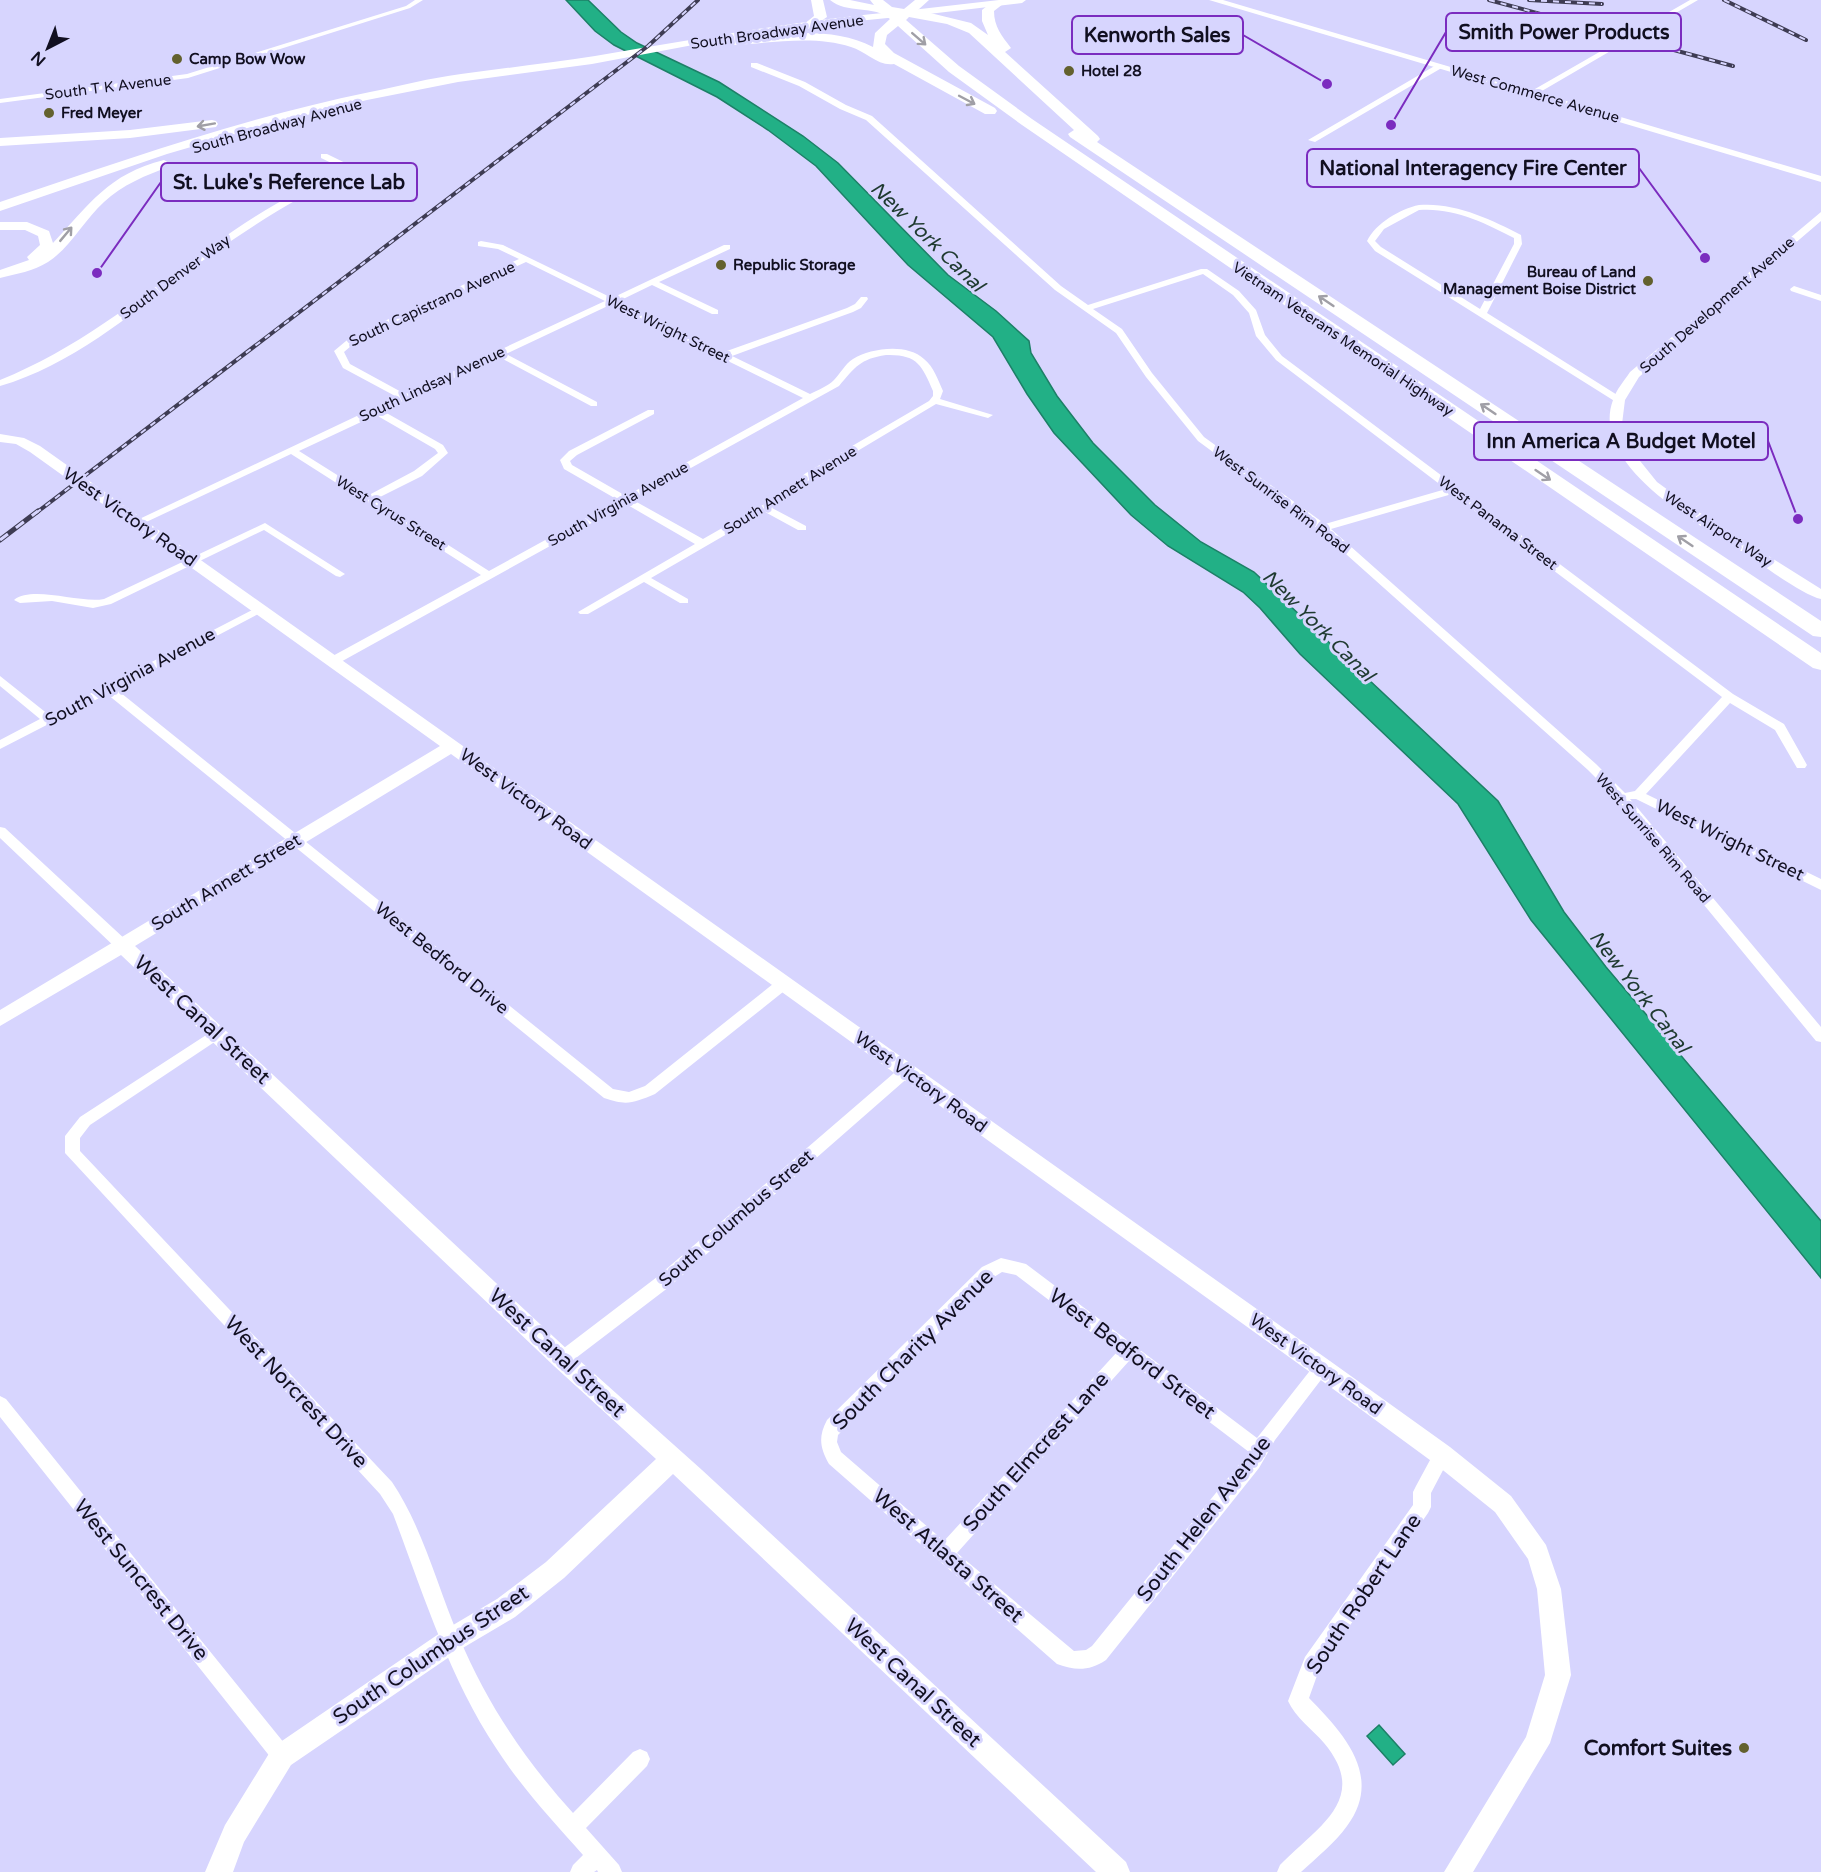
<svg xmlns="http://www.w3.org/2000/svg" width="1821" height="1872" font-family="'Varela Round',sans-serif">
  <style>
    .water { fill: #22b086; stroke: #1d8067; stroke-width: 1.5 }
    .lines { fill: none; stroke-linecap: round; stroke-linejoin: round }
    .minor { fill: #fff; fill-rule: evenodd }
    .tertiary { fill: #fff; fill-rule: evenodd }
    .primary { fill: #fff; fill-rule: evenodd }
    .motorway { fill: #fff; fill-rule: evenodd }
    .rail-far1-casing { stroke: #3e3c53; stroke-width: 4 }
    .rail-casing { stroke: #3e3c53; stroke-width: 5 }
    .rail-far1 { stroke: #d7d5fe; stroke-width: 2; stroke-dasharray: 6; stroke-linecap: butt }
    .rail { stroke: #d7d5fe; stroke-width: 3; stroke-dasharray: 10; stroke-linecap: butt }
    .oneway { stroke: #a09fa6 }
    .poi-dot { fill: #63612e; stroke: #d7d5fe; stroke-width: 2 }
    .labels { text-anchor: middle; dominant-baseline: central; stroke-width: 6; stroke-linejoin: round; paint-order: stroke }
    .far-street-label { font-size: 15px; fill: #110f20; stroke: #d7d5fe }
    .far-poi-label { font-size: 15px; font-weight: bold; fill: #110f20; stroke: #d7d5fe; text-anchor: start }
    .street-label { font-size: 18px; fill: #110f20; stroke: #d7d5fe }
    .water-label { font-size: 20px; font-style: italic; fill: #1f3a30; stroke: #d7d5fe }
    .near-street-label { font-size: 21px; fill: #110f20; stroke: #d7d5fe }
    .near-poi-label { font-size: 21px; font-weight: bold; fill: #110f20; stroke: #d7d5fe; text-anchor: end }
    .leader { fill: none; stroke: #7b2cbf; stroke-width: 2 }
    .callout-dot { fill: #7b2cbf; stroke: #d7d5fe; stroke-width: 2 }
    .callout { fill: #d7d5fe; stroke: #7b2cbf; stroke-width: 2 }
    .callout-label { font-size: 20px; text-anchor: middle; font-weight: bold; fill: #110f20 }
  </style>
  <rect width="100%" height="100%" fill="#d7d5fe"/>
  <path class="water" d="M566 0H588L621 32 637 43 719 82 803 136 838 163 948 275 996 311 1029 341 1031 353 1057 396 1093 443 1155 505 1201 542 1254 572 1498 801 1564 912 1606 967 1821 1221V1278L1531 920 1458 804 1300 654 1260 608 1243 592 1168 546 1131 515 1054 433 1027 394 993 337 908 265 816 166 768 130 717 97 614 45 595 31Z
    M1379 1725 1405 1754 1393 1765 1367 1736Z"/>
  <g class="lines">
    <path class="minor" d="M415 0H423L410 8 188 78 0 103V99L187 74 406 6Z
      M1690 0H1698L1535 95 1528 93Z
      M751 63H757L805 82 846 105 872 116 1061 286 1088 305 1201 269H1207L1239 291 1256 310 1265 335 1282 356 1733 694 1784 724 1807 765 1805 768H1797L1775 730 1730 703 1646 794 1821 879V890L1636 799H1630L1821 1027V1042L1816 1041 1616 798 1588 770 1319 530 1198 441 1146 377 1116 333 1055 290 866 120 840 109 799 86 751 67ZM1203 274 1233 295 1249 313 1256 336 1276 360 1446 489 1325 524 1204 437 1152 373 1122 329 1093 309ZM1452 494 1722 697 1635 791 1625 793 1596 764 1331 529Z
      M1438 64 1445 66 1315 142 1308 140Z
      M321 154H327L411 195 404 197 351 172C292 199 239 234 187 272 130 315 70 366 0 386V380C92 343 164 277 245 223 277 202 310 185 344 169L321 158Z
      M1419 205C1454 202 1491 219 1521 235L1522 244 1487 313 1622 398V402H1616L1375 251 1367 241C1376 223 1400 209 1419 205ZM1419 210C1452 207 1486 223 1514 238V244L1480 309 1381 247 1375 241 1384 229Z
      M481 241 503 245 612 298 724 245H730V249L659 282 718 310V314H712L652 285 619 301 724 352 847 308 855 304 861 297H867L868 299 861 308 853 312 732 356 810 394C818 390 828 386 834 380 841 373 844 365 853 359 871 348 907 343 924 359 934 367 938 380 943 391L940 399 993 415 988 418 936 404 814 477 772 508 806 526V530H798L765 512 651 578 688 599V603H680L644 582 588 614H580L578 612 695 544 626 504 337 664H329V658L481 575 291 454 142 524 138 525 133 522 397 397 343 368 334 351 352 336 519 259 498 249 478 246V242ZM526 262 605 301 405 394 350 364 344 352 358 340ZM612 304 803 398 626 496 572 465 570 461 577 455 654 414V410H648L569 451 560 460 564 469 618 500 489 571 376 499 422 476 448 453 443 445 383 411 499 357 591 406H597V402L506 354ZM886 355C917 354 922 365 933 391V396L929 401 806 473 773 499 703 539 633 500 839 386C855 367 860 359 886 355ZM376 415 435 449 438 453 414 471 369 495 299 451Z
      M1794 286 1821 295V301L1791 291 1790 289Z
      M265 523 345 574 340 577 336 576 264 530 111 604 93 608 52 601 20 603 14 600C33 585 81 604 104 599Z
      M260 606 264 607V611L116 689 613 1089 629 1092 645 1086 778 980H788L790 984 788 988 655 1094C633 1103 627 1106 604 1098L107 694 0 749V740L40 719 0 686V676L49 715Z
      M0 827 5 828 127 941 129 945 127 949H117L0 838Z
      M217 1028 222 1029 224 1033 222 1037 90 1125 80 1138V1151L392 1482C423 1528 437 1586 459 1637 487 1704 525 1760 573 1813L633 1752 640 1749 647 1752 650 1759 647 1766 586 1828 619 1865 622 1872H598L597 1870 594 1872H570L573 1865 583 1855C553 1821 521 1787 496 1748 449 1677 423 1593 393 1514L380 1494 65 1153V1136L80 1117Z
      M906 1065 911 1067 913 1071 911 1075 669 1287 568 1364 562 1366 556 1364 554 1359 556 1354 657 1277 901 1067Z
      M1001 1258 1026 1264 1257 1438 1316 1363 1322 1360 1328 1363 1330 1368 1275 1440 1259 1468 1106 1660C1089 1671 1076 1671 1057 1664L829 1464C820 1448 818 1437 827 1420L982 1267ZM1002 1272 1016 1275 1117 1352 944 1541 841 1452 837 1442 838 1435 994 1277ZM1129 1361 1249 1452 1092 1646 1086 1650 1074 1651 957 1553Z
      M0 1396 6 1399 289 1749 292 1756 289 1763 282 1766 275 1763 0 1417Z
      M1442 1447 1448 1449 1451 1455 1431 1493V1507L1428 1513 1319 1670 1309 1698C1343 1733 1384 1776 1347 1826 1335 1843 1317 1857 1301 1872H1277L1280 1865C1317 1827 1371 1799 1324 1743 1313 1730 1295 1717 1288 1701L1305 1657 1413 1505V1492L1416 1486 1436 1449Z"/>
    <path class="tertiary" d="M999 0H1026L1022 3 903 17 899 14 903 11Z
      M1209 0H1223L1821 176V182Z
      M1821 212V221L1639 377 1625 400 1622 424 1632 451 1657 482 1697 511 1821 589V599C1803 595 1761 564 1743 552 1699 525 1589 465 1613 400 1616 390 1624 381 1630 372Z
      M0 434 24 438 40 446 1330 1361 1450 1447 1511 1496 1546 1545 1561 1589 1571 1675 1550 1743 1473 1872H1444L1526 1737 1545 1675 1537 1589 1528 1559 1495 1512 1434 1463 1314 1375 451 754 135 946 570 1352 702 1470 1126 1862 1130 1872H1096L673 1474 564 1578 515 1617 461 1649 291 1765 244 1842 233 1872H205L225 1825 273 1747 443 1631 497 1599 546 1562 656 1459 554 1366 121 955 0 1026V1010L440 746 30 452 16 444 0 442Z"/>
    <path class="primary" d="M903 11 907 12V16L858 21 693 45 592 64 458 82 367 100 259 127 167 154 0 211V202C122 161 243 118 370 92 400 86 430 78 461 74 505 68 550 63 595 56 697 39 799 20 903 11Z
      M212 120 216 121 218 124 216 127 130 138 0 146V138L130 130Z
      M164 160 171 164 169 167C146 175 122 185 104 202 84 220 71 247 48 262 34 271 16 274 0 278V270L29 260 27 257 40 245 38 236 25 230H0V222H27L49 231 53 243C90 204 108 174 164 160Z"/>
    <path class="motorway" d="M811 0H823L827 17 809 29 803 25 814 16Z
      M830 0H850L874 5 870 0H883L892 7 904 9 915 0H929L918 10 971 23 988 35 982 21V10L993 1H1001L1003 4 994 11C994 27 1002 36 1011 48L1005 52 1098 136 1100 139 1097 142 1821 621V637L1813 636 1070 137 1068 134 1074 130 969 33 947 24 909 17 906 20 959 66 1032 119 1821 653V670L1813 668 1022 125 949 72 898 26 887 35 885 44 894 53 995 108 997 111 995 114H985L894 64C879 67 865 51 851 47 815 35 771 43 734 45L727 41 734 37C780 35 831 25 873 47L875 33 890 19C875 5 846 14 830 0Z"/>
    <defs>
      <path id="rail-far1" d="M1489 0 1733 66
        M1529 0 1602 4
        M1724 0 1806 40
        M36 513 648 46 698 0"/>
      <path id="rail" d="M0 540 38 511"/>
    </defs>
    <use href="#rail-far1" class="rail-far1-casing"/>
    <use href="#rail" class="rail-casing"/>
    <use href="#rail-far1" class="rail-far1"/>
    <use href="#rail" class="rail"/>
  </g>
  <defs><path id="oneway-shaft" d="M-6 0H5M1.5-3L5.5 0L1.5 3" fill="none" stroke-width="1.6" stroke-linecap="round" stroke-linejoin="round" transform="scale(1.5)"/></defs>
  <g class="oneway">
    <use href="#oneway-shaft" transform="translate(919 39) rotate(41)"/>
    <use href="#oneway-shaft" transform="translate(967 100) rotate(28)"/>
    <use href="#oneway-shaft" transform="translate(206 125) rotate(170)"/>
    <use href="#oneway-shaft" transform="translate(66 234) rotate(-50)"/>
    <use href="#oneway-shaft" transform="translate(1326 301) rotate(-146)"/>
    <use href="#oneway-shaft" transform="translate(1488 409) rotate(-146)"/>
    <use href="#oneway-shaft" transform="translate(1543 475) rotate(34)"/>
    <use href="#oneway-shaft" transform="translate(1685 541) rotate(-146)"/>
  </g>
  <g class="poi-dot">
    <circle cx="177" cy="59" r="6"/>
    <circle cx="1069" cy="71" r="6"/>
    <circle cx="49" cy="113" r="6"/>
    <circle cx="721" cy="265" r="6"/>
    <circle cx="1648" cy="281" r="6"/>
    <circle cx="1744" cy="1748" r="6"/>
  </g>
  <g class="labels">
    <g class="far-street-label">
      <text transform="translate(777 32) rotate(-8)">South Broadway Avenue</text>
      <text transform="translate(108 87) rotate(-7)">South T K Avenue</text>
      <text transform="translate(1535 94) rotate(16)">West Commerce Avenue</text>
      <text transform="translate(277 126) rotate(-15)">South Broadway Avenue</text>
      <text transform="translate(175 277) rotate(-36)">South Denver Way</text>
      <text transform="translate(432 304) rotate(-25)">South Capistrano Avenue</text>
      <text transform="translate(1717 305) rotate(-41)">South Development Avenue</text>
      <text transform="translate(668 329) rotate(26)">West Wright Street</text>
      <text transform="translate(1343 339) rotate(34)">Vietnam Veterans Memorial Highway</text>
      <text transform="translate(432 384) rotate(-25)">South Lindsay Avenue</text>
      <text transform="translate(790 490) rotate(-32)">South Annett Avenue</text>
      <text transform="translate(1281 500) rotate(37)">West Sunrise Rim Road</text>
      <text transform="translate(618 504) rotate(-29)">South Virginia Avenue</text>
      <text transform="translate(391 513) rotate(32)">West Cyrus Street</text>
      <text transform="translate(1498 523) rotate(37)">West Panama Street</text>
      <text transform="translate(1718 529) rotate(33)">West Airport Way</text>
      <text transform="translate(1653 838) rotate(49)">West Sunrise Rim Road</text>
    </g>
    <g class="far-poi-label">
      <text x="189" y="59">Camp Bow Wow</text>
      <text x="1081" y="71">Hotel 28</text>
      <text x="61" y="113">Fred Meyer</text>
      <text x="733" y="265">Republic Storage</text>
      <text x="1636" y="272" text-anchor="end">Bureau of Land<tspan x="1636" dy="17">Management Boise District</tspan></text>
    </g>
    <g class="street-label">
      <text transform="translate(130 517) rotate(35)">West Victory Road</text>
      <text transform="translate(130 677) rotate(-28)">South Virginia Avenue</text>
      <text transform="translate(526 799) rotate(36)">West Victory Road</text>
      <text transform="translate(1730 840) rotate(26)">West Wright Street</text>
      <text transform="translate(226 882) rotate(-31)">South Annett Street</text>
      <text transform="translate(442 958) rotate(39)">West Bedford Drive</text>
      <text transform="translate(921 1082) rotate(36)">West Victory Road</text>
      <text transform="translate(736 1218) rotate(-41)">South Columbus Street</text>
      <text transform="translate(1316 1364) rotate(36)">West Victory Road</text>
    </g>
    <g class="water-label">
      <text transform="translate(927 237) rotate(44)">New York Canal</text>
      <text transform="translate(1318 626) rotate(45)">New York Canal</text>
      <text transform="translate(1639 992) rotate(52)">New York Canal</text>
    </g>
    <g class="near-street-label">
      <text transform="translate(202 1020) rotate(43)">West Canal Street</text>
      <text transform="translate(913 1350) rotate(-45)">South Charity Avenue</text>
      <text transform="translate(557 1353) rotate(43)">West Canal Street</text>
      <text transform="translate(1132 1354) rotate(37)">West Bedford Street</text>
      <text transform="translate(296 1392) rotate(47)">West Norcrest Drive</text>
      <text transform="translate(1036 1452) rotate(-48)">South Elmcrest Lane</text>
      <text transform="translate(1204 1519) rotate(-52)">South Helen Avenue</text>
      <text transform="translate(948 1556) rotate(41)">West Atlasta Street</text>
      <text transform="translate(141 1580) rotate(51)">West Suncrest Drive</text>
      <text transform="translate(1364 1594) rotate(-56)">South Robert Lane</text>
      <text transform="translate(431 1655) rotate(-34)">South Columbus Street</text>
      <text transform="translate(913 1683) rotate(43)">West Canal Street</text>
    </g>
    <g class="near-poi-label">
      <text x="1732" y="1748">Comfort Suites</text>
    </g>
  </g>
  <path class="leader" d="M1391 125L1446 32M1327 84L1243 35M1705 258L1639 168M97 273L161 182M1798 519L1768 441"/>
  <g class="callout-dot">
    <circle cx="1391" cy="125" r="6"/>
    <circle cx="1327" cy="84" r="6"/>
    <circle cx="1705" cy="258" r="6"/>
    <circle cx="97" cy="273" r="6"/>
    <circle cx="1798" cy="519" r="6"/>
  </g>
  <g class="callout">
    <rect x="1446" y="13" width="235" height="38" rx="6"/>
    <rect x="1072" y="16" width="171" height="38" rx="6"/>
    <rect x="1307" y="149" width="332" height="38" rx="6"/>
    <rect x="161" y="163" width="256" height="38" rx="6"/>
    <rect x="1474" y="422" width="294" height="38" rx="6"/>
  </g>
  <g class="callout-label">
    <text x="1564" y="39">Smith Power Products</text>
    <text x="1157" y="42">Kenworth Sales</text>
    <text x="1473" y="175">National Interagency Fire Center</text>
    <text x="289" y="189">St. Luke's Reference Lab</text>
    <text x="1621" y="448">Inn America A Budget Motel</text>
  </g>
  <g transform="translate(48 48) rotate(222)" stroke="#d7d5fe" stroke-width="4.5" paint-order="stroke">
  <path d="M0-4.5L10 22L0 15L-10 22Z" fill="#110f20"/>
  <text y="-9" font-size="16" font-weight="bold" text-anchor="middle" fill="#110f20">N</text>
  </g>
</svg>
